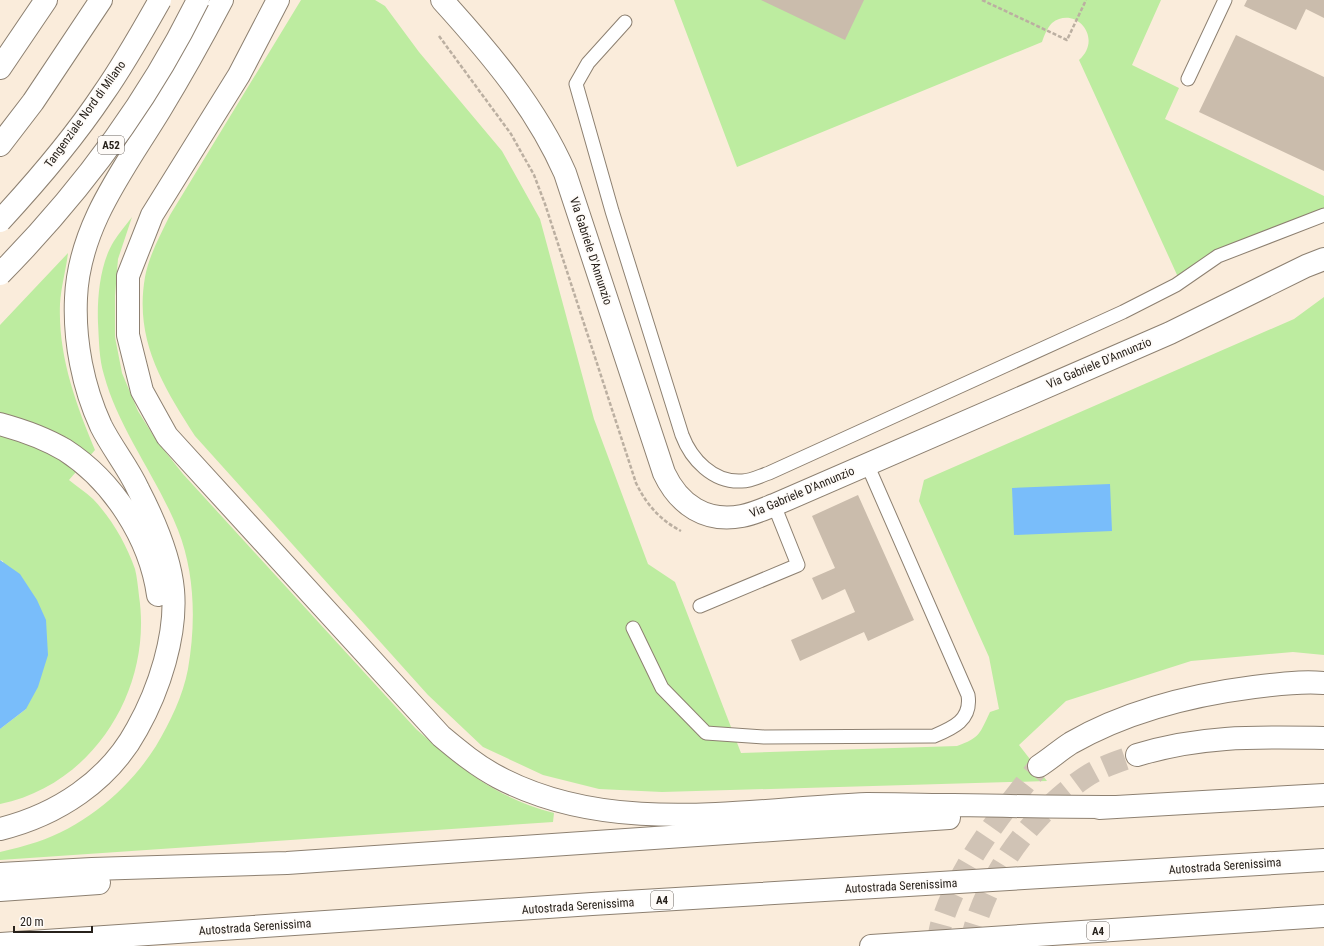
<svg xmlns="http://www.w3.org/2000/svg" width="1324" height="946" font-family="'Roboto Condensed',sans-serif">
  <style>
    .green { fill: #bdeca0 }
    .water { fill: #79bdfa }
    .building { fill: #cabcac }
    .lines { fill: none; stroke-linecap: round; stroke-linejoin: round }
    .minor-tunnel { stroke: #d0c3b5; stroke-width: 22; stroke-dasharray: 22 11; stroke-linecap: butt }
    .motorway-tunnel { stroke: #d0c3b5; stroke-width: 22; stroke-dasharray: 22 11; stroke-linecap: butt }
    .service-casing { stroke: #8d8071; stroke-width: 15 }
    .minor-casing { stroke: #8d8071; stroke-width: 24 }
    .motorway-casing { stroke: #8d8071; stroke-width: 24 }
    .path { stroke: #bbafa1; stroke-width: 2.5; stroke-dasharray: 4 2; stroke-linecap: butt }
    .service { stroke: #fff; stroke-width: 13 }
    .minor { stroke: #fff; stroke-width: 22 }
    .motorway { stroke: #fff; stroke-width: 22 }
    .motorway-bridge-casing { stroke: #8d8071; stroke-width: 24; stroke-linecap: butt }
    .motorway-bridge { stroke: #fff; stroke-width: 22 }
    .labels { text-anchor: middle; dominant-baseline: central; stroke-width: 3.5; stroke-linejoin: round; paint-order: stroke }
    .shield { fill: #fefbf8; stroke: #68625d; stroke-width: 1 }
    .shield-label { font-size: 11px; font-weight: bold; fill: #27211b }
    .street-label { font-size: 12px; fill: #27211b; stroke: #fefbf8 }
  </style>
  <rect width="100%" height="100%" fill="#faecdb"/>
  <path class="green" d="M301 0H375L385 6 419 52 502 151 540 219 594 419 648 564 675 582 741 753 957 746C980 738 980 733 990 712L999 709 989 657 919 501 924 480 1294 319 1324 297V655L1293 652 1191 661 1066 701 1019 745 1047 781 662 792 599 789 543 775 483 747 428 695 195 436C163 386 134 340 145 277 149 255 161 234 170 215Z
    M674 0H1161L1132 65 1179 88 1165 119 1324 196V211L1178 277 1079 60C1104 38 1075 5 1052 23 1047 28 1044 36 1042 42L737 167Z
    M132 217 118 259 115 296V337L122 373 138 411 156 440 183 474 416 729C462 769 494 797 554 813L553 822 0 860V852C12 849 25 846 37 842 85 826 129 789 156 746 170 722 183 696 188 669 196 623 195 573 178 530 158 479 118 428 104 375 99 359 99 340 98 323 97 298 100 263 114 241 119 233 126 225 132 217Z
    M68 253C66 270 61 287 60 304 58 356 76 404 95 450L69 480C76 486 86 492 93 499 111 518 126 543 135 569 137 577 138 587 139 596 153 688 94 785 0 804V729L26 709 3 561 0 560V325Z"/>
  <path class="water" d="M1110 484 1112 531 1014 535 1012 488Z
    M0 560 20 574 37 600 46 620 48 655 38 687 26 709 0 729Z"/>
  <path class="building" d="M761 0H864L845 40Z
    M1247 0H1324V18L1306 9 1296 30 1244 6Z
    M1236 35 1324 77V171L1199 112Z
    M858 495 914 620 868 641 864 632 800 661 791 640 855 612 845 589 822 600 812 578 835 568 812 516Z"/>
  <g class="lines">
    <path class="minor-tunnel" d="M937 946C939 936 940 925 944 916 964 859 1002 813 1039 766"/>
    <path class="motorway-tunnel" d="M970 946C983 880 1029 816 1084 778 1100 767 1119 761 1137 755"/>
    <defs>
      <path id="service" d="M625 22 588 63 576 84 612 211 682 435C691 459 713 483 742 481 751 481 760 476 769 473L1123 312 1176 285 1218 256 1324 215
        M1188 79 1225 0
        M700 606 798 565 774 505
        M633 628 662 688 706 733 764 737 934 736C953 728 972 720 968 695L867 464"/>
      <path id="minor" d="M442 0C490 53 536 107 565 173L664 473C679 505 706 523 742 516 753 514 764 509 774 505L1170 333 1306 266 1324 259
        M1039 766C1050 759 1060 750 1071 743 1127 711 1191 695 1254 687 1277 684 1301 681 1324 683"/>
      <path id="motorway" d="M278 0 239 75 152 215 128 276V335L142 391 167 436 441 736C459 751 477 766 498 777 611 837 745 809 867 804 894 804 922 805 950 805 1005 806 1059 807 1113 807
        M0 68 46 0
        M0 145 33 102 101 0
        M0 424C22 430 45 438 65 450 113 481 150 538 158 595
        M1137 755C1202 735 1258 737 1324 738
        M1099 808 1324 795
        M0 829C57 815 109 781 137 729 159 690 177 635 173 590 170 557 153 518 138 489 128 467 112 448 101 426 83 387 74 341 76 298 79 226 124 169 160 110 182 74 202 38 222 0
        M0 874 92 869 287 863 949 818
        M0 890 99 883
        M0 944 592 904 1324 860
        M871 946 1324 916"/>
    </defs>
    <use href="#service" class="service-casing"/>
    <use href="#minor" class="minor-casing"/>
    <use href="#motorway" class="motorway-casing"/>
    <path class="path" d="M982 0 1067 40 1086 0
      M439 36 511 134 534 175 545 204 636 483C646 504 660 520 681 531"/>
    <use href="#service" class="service"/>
    <use href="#minor" class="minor"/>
    <use href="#motorway" class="motorway"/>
    <defs>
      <path id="motorway-bridge" d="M0 221C37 181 73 139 103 94 124 64 142 32 160 0
        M0 274C80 193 148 102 198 0"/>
    </defs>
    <use href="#motorway-bridge" class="motorway-bridge-casing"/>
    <use href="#motorway-bridge" class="motorway-bridge"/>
  </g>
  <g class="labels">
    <g class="shield">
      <rect x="98" y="136" width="26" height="18" rx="3"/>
      <rect x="651" y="891" width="22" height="18" rx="3"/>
      <rect x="1087" y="922" width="22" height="18" rx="3"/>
    </g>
    <g class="shield-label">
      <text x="111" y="145">A52</text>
      <text x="662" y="900">A4</text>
      <text x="1098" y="931">A4</text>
    </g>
    <g class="street-label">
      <text transform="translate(85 114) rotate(-54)">Tangenziale Nord di Milano</text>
      <text transform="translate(591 251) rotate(72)">Via Gabriele D'Annunzio</text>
      <text transform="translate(1099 363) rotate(-23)">Via Gabriele D'Annunzio</text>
      <text transform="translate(802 492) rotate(-23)">Via Gabriele D'Annunzio</text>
      <text transform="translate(1225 866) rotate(-4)">Autostrada Serenissima</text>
      <text transform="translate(901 886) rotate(-3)">Autostrada Serenissima</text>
      <text transform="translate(578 906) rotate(-4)">Autostrada Serenissima</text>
      <text transform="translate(255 927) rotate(-4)">Autostrada Serenissima</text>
    </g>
  </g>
  <path d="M14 926v6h78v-6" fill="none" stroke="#27211b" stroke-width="2"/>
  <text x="20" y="926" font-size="12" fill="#27211b" stroke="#fefbf8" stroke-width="3" paint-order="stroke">20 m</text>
</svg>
